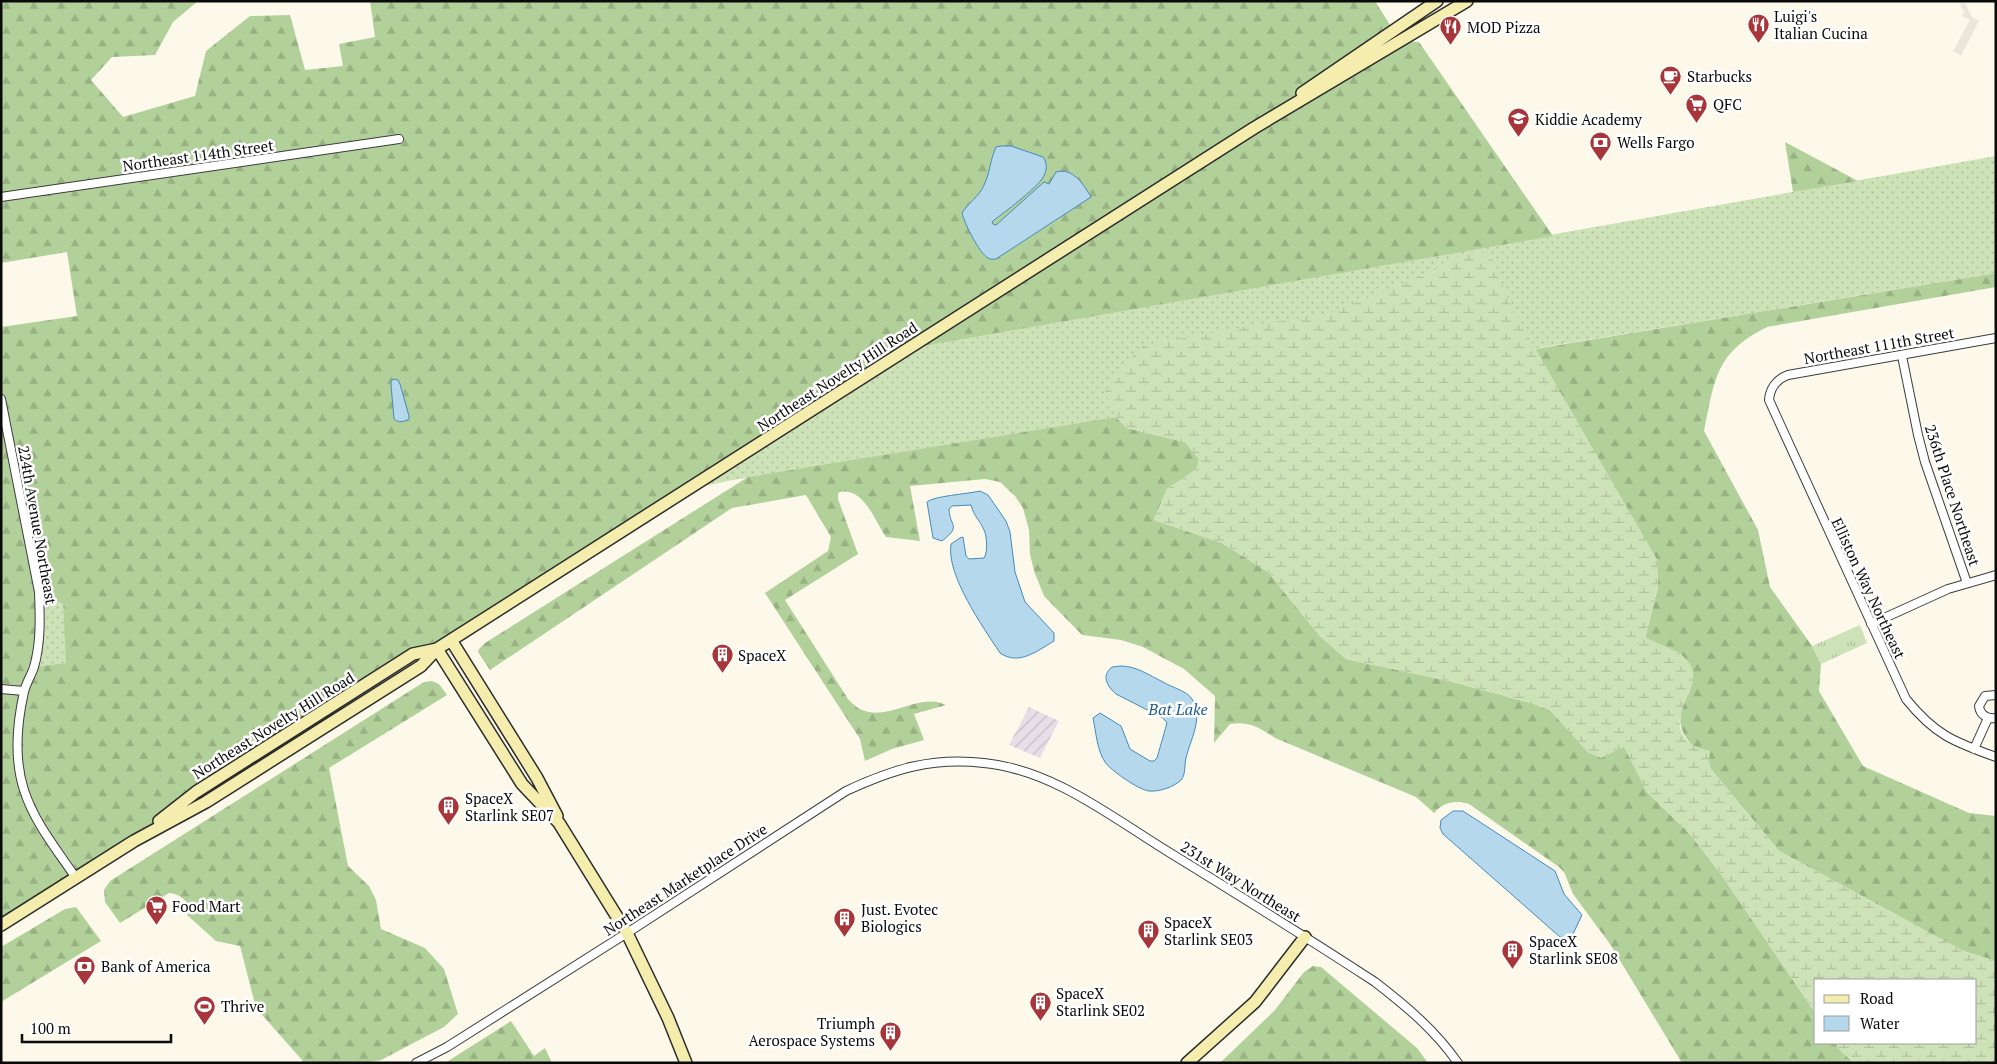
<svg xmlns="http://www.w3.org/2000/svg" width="1997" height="1064" font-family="'PT Serif',serif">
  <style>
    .industrial { fill: url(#industrial-furrows) }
    .grass { fill: url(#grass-dots) }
    .forest { fill: url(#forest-firs); fill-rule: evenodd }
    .wetland { fill: url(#wetland-marsh) }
    .park { fill: url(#park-tufts) }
    .plaza { fill: #eae6db }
    .water { fill: #b5d8ed; stroke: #458bbb }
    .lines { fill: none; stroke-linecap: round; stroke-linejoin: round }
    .street-casing { stroke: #3d3d3d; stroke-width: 10 }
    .secondary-casing { stroke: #2c2c2c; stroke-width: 14 }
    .street { stroke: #fff; stroke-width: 8 }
    .secondary { stroke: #f4edad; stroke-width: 11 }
    .labels { text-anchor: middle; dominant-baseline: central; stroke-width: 5; stroke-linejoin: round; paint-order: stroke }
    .poi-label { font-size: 15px; fill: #0a0a0a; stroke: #fff; text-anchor: start }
    .street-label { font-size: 15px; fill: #0a0a0a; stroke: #fff }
    .water-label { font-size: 16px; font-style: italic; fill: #245d8a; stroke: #fff }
  </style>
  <defs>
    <pattern id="industrial-furrows" width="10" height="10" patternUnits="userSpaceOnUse" patternTransform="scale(1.25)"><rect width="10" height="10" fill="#e7dfe8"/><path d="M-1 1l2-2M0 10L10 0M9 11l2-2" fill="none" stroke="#c5bec6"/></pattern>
    <pattern id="grass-dots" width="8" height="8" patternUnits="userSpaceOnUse" patternTransform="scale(1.25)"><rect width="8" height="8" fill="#cee2b8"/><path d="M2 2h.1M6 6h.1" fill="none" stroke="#b0c19d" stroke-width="1.8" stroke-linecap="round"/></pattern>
    <pattern id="forest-firs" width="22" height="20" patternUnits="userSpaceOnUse" patternTransform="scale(1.25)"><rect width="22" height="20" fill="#b2d09a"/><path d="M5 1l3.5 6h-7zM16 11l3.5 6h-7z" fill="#98b183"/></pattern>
    <pattern id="wetland-marsh" width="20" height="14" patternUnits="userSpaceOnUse" patternTransform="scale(1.25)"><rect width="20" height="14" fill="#cee2b8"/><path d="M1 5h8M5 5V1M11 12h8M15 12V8" fill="none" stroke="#b0c19d"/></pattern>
    <pattern id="park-tufts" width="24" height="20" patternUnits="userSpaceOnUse" patternTransform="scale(1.25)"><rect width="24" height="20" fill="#cee2b8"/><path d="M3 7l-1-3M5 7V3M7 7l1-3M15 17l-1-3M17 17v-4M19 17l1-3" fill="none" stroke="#b0c19d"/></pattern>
  </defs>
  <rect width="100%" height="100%" fill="#fcf9ea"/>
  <path class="industrial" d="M1029 707 1059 721 1040 758 1009 745Z"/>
  <path class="grass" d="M1996 156V273L733 480 689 489 1 497 1053 323Z
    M63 602 67 663 34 667 40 605Z"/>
  <path class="forest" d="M1 1H198L173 22 155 55 112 57 91 80 123 117 195 96 206 51 250 16 290 15 305 70 343 66 339 44 375 37 370 1H1375L1400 41 1419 42 1553 236 905 349 451 640 413 654 196 792 134 841 1 923V327L77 316 67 252 1 263ZM63 602 66 663 34 667 40 605Z
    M1785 142 1858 181 1793 192Z
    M1996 273V287L1767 327C1715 353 1715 379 1704 431L1758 530 1770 587 1812 646 1821 664 1819 691 1863 766 1969 813 1996 816V961L1963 951 1779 851 1710 768C1709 759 1704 756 1697 750 1670 725 1681 710 1693 681L1681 654 1645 638 1658 587 1657 560 1535 349Z
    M1116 417 1127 428 1185 442 1199 459 1197 469 1167 489 1154 520 1222 543 1268 572 1319 635 1346 659 1449 681 1531 703 1550 710 1589 753 1624 746 1647 792 1690 834 1723 877 1816 1014V1043H1835L1841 1051 1854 1063H1682L1610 944 1573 894 1564 872 1559 867 1469 804C1455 800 1444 802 1434 813L1416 797 1275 738C1258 727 1250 721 1230 724L1214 743 1215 696 1184 669 1143 647 1121 640 1082 635 1044 596 1034 571 1030 554 1029 530 1023 508 1015 496 1000 482 985 479 910 486 920 541 886 537C875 521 862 484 838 493V499L858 554 785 600 848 699C878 734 914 689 946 705L914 714 924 740 892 749 865 761 860 739 765 593 828 551 831 537 806 495 732 508 490 670 478 652 479 649 485 643 748 477Z
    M432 681 439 684 447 695 329 768 348 866 369 886 376 900 381 929 425 948 444 969 458 1014 444 1027 381 1060 363 1063H303L302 1060 256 1008 240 946 216 941 187 915 189 906C184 898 179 894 169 893L120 923 105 902 104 890 110 881 424 682Z
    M76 907 101 941 1 1002V947L65 909Z
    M1313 966 1321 967 1417 1048 1428 1063H1220L1275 1010 1304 972Z
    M511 1021 534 1056 545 1048 552 1063H445Z"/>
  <path class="wetland" d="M1474 252 1491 253 1494 266 1513 310 1657 560 1658 587 1645 638C1660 645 1683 650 1691 666 1702 688 1671 709 1682 733 1688 745 1698 748 1710 751L1709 760 1710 768 1779 851 1963 951 1996 961V1063H1854L1841 1051 1835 1043H1976V980H1816V1014L1723 877 1690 834 1647 792 1624 747 1601 758 1589 753 1550 710 1531 703 1449 681 1346 659 1319 635 1268 572 1222 543 1154 520 1167 489 1197 469 1199 459 1185 442 1127 428 1116 417 1105 392 1127 361 1144 345 1272 322 1326 315 1416 278 1456 257Z"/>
  <path class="park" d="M1860 625 1867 643 1821 664 1812 646Z"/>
  <path class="plaza" d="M1965 3 1972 17 1979 21 1961 56 1953 51 1970 20 1962 16 1965 11 1961 8V5L1959 4Z"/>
  <path class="water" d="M1001 146H1011L1043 157C1048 163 1047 172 1042 179 1035 189 1004 213 994 220L992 222 993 224 996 225 1044 182 1049 184 1056 172C1073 167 1084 185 1091 197L996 259C993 259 991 260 988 258 980 254 964 223 962 213 968 203 979 197 984 185 990 173 990 160 996 147Z
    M394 379 398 380 400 384 409 416V419C404 422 398 423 394 419L391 385V381Z
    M980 491 988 495 1006 521 1010 532 1015 572 1025 602 1054 633V641C1037 651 1019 666 1000 653 983 627 946 575 951 544L960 538 963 537 966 556 969 559 984 558C988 552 987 536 984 530 980 520 974 517 971 505L952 506 949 509C950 528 962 525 942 541L933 538 927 502C934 496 967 494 980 491Z
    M1121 666C1136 666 1149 675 1163 682 1171 687 1187 691 1192 699 1204 718 1190 740 1186 758 1184 766 1186 774 1181 780 1174 787 1159 792 1149 791 1139 790 1110 770 1105 762 1097 750 1096 732 1093 718L1100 713 1121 726 1130 749 1150 761H1154L1157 758 1167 723 1163 718 1116 694C1107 686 1101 676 1112 667Z
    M1453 811H1463L1555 871 1564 894 1582 915 1573 934 1565 938 1560 937 1443 834 1440 828 1441 820Z"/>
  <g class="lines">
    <defs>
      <path id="street" d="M1 197 399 139
        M1996 338 1788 375C1777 379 1770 388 1769 400L1906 699C1935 735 1954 742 1996 757
        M1902 356 1918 435 1925 462 1967 583
        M1 399 39 592C40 617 41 643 34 667 31 676 26 683 24 692 17 723 14 759 24 790 34 822 57 850 76 878
        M1871 624 1948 589 1996 575
        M1 689 24 691
        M1996 695 1985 696 1979 706C1980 715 1987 719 1996 718
        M1974 749 1988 718
        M416 1063 447 1047 627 933 846 791C893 769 932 757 984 763 1053 770 1110 816 1167 851 1237 894 1306 937 1375 982 1406 1006 1435 1030 1458 1063"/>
      <path id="secondary" d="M1302 93 1437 1
        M451 640 537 778 557 816
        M437 649 522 784 559 823 627 933 668 1018 686 1063
        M159 821 196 792 413 654 437 649
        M1 925 134 841 206 802 421 666 437 649 1254 128 1467 1
        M1187 1063 1255 1002 1305 937"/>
    </defs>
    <use href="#street" class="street-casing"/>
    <use href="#secondary" class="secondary-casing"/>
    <use href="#street" class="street"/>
    <use href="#secondary" class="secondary"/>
  </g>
  <defs>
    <symbol id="restaurant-pin" viewBox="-11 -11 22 30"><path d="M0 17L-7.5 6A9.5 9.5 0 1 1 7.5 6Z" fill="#a7353a" stroke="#fff"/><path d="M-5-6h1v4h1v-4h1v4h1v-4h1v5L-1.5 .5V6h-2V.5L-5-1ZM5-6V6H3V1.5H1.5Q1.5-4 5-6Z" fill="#fff"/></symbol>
    <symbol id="cafe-pin" viewBox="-11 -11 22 30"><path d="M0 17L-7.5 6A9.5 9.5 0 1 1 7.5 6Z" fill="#a7353a" stroke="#fff"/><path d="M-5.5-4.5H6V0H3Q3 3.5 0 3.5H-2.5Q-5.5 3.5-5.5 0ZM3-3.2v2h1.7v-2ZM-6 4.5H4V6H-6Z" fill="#fff"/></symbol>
    <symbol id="supermarket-pin" viewBox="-11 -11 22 30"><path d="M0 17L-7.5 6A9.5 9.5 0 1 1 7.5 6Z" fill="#a7353a" stroke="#fff"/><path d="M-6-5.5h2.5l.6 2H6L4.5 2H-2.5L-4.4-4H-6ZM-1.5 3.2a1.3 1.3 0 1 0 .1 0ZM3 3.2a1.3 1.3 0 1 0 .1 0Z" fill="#fff"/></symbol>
    <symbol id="school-pin" viewBox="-11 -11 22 30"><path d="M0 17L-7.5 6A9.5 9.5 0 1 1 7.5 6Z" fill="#a7353a" stroke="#fff"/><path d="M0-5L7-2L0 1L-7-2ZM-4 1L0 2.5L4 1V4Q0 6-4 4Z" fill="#fff"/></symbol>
    <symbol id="bank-pin" viewBox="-11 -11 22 30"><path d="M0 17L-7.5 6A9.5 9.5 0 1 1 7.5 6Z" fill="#a7353a" stroke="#fff"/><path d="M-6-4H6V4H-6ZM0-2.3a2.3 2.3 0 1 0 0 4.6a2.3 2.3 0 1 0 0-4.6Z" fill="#fff"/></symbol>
    <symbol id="building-pin" viewBox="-11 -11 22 30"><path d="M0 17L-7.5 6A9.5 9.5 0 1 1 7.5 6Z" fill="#a7353a" stroke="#fff"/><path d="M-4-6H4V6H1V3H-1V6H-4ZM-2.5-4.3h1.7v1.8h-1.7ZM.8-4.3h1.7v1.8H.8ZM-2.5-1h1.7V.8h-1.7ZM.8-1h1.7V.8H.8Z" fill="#fff"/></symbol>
    <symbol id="stadium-pin" viewBox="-11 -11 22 30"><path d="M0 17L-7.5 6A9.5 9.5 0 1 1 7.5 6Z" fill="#a7353a" stroke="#fff"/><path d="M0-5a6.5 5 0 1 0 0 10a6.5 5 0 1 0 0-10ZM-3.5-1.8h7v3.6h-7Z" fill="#fff"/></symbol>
  </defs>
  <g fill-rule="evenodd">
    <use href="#restaurant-pin" x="1746" y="12" width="25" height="34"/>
    <use href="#restaurant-pin" x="1438" y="14" width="25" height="34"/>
    <use href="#cafe-pin" x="1658" y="64" width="25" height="34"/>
    <use href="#supermarket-pin" x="1684" y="92" width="25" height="34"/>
    <use href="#school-pin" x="1506" y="106" width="25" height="34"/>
    <use href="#bank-pin" x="1588" y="130" width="25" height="34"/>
    <use href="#building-pin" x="710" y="642" width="25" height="34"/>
    <use href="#building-pin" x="436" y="794" width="25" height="34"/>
    <use href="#supermarket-pin" x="144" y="894" width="25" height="34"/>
    <use href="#building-pin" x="832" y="906" width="25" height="34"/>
    <use href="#building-pin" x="1136" y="918" width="25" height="34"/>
    <use href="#building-pin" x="1500" y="938" width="25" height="34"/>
    <use href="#bank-pin" x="72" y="954" width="25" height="34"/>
    <use href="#building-pin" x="1028" y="990" width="25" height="34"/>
    <use href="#stadium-pin" x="192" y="994" width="25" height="34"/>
    <use href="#building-pin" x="878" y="1020" width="25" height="34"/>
  </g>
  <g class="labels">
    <g class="poi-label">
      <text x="1774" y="16">Luigi's<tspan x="1774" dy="17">Italian Cucina</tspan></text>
      <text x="1467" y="27">MOD Pizza</text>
      <text x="1687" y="76">Starbucks</text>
      <text x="1713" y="104">QFC</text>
      <text x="1535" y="119">Kiddie Academy</text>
      <text x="1617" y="142">Wells Fargo</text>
      <text x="738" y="655">SpaceX</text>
      <text x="465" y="798">SpaceX<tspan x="465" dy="17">Starlink SE07</tspan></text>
      <text x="172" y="906">Food Mart</text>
      <text x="861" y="909">Just. Evotec<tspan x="861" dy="17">Biologics</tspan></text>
      <text x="1164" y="922">SpaceX<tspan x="1164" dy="17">Starlink SE03</tspan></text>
      <text x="1529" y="941">SpaceX<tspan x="1529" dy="17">Starlink SE08</tspan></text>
      <text x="101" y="966">Bank of America</text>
      <text x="1056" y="993">SpaceX<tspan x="1056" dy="17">Starlink SE02</tspan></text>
      <text x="221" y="1006">Thrive</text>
      <text x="875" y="1023" text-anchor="end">Triumph<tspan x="875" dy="17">Aerospace Systems</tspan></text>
    </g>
    <g class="street-label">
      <text transform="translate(198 155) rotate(-8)">Northeast 114th Street</text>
      <text transform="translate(1879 345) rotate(-10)">Northeast 111th Street</text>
      <text transform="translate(837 376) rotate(-33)">Northeast Novelty Hill Road</text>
      <text transform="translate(1953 495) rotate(72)">236th Place Northeast</text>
      <text transform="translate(38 525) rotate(80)">224th Avenue Northeast</text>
      <text transform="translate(1869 588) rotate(65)">Elliston Way Northeast</text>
      <text transform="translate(273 725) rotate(-32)">Northeast Novelty Hill Road</text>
      <text transform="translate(685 879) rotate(-33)">Northeast Marketplace Drive</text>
      <text transform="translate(1241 881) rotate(32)">231st Way Northeast</text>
    </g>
    <g class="water-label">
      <text x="1178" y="709">Bat Lake</text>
    </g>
  </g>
  <rect width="1997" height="1064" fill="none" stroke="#0a0a0a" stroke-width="5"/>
  <rect x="1814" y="979" width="162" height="65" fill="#ffffff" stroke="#9d9d9d"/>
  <rect x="1824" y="995" width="25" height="8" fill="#f4edad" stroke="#9d9d9d"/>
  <text x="1860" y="1004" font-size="15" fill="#0a0a0a">Road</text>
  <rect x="1824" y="1016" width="25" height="15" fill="#b5d8ed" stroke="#9d9d9d"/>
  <text x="1860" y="1029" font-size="15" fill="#0a0a0a">Water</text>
  <path d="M22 1034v8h149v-8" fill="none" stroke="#0a0a0a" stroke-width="2.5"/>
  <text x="30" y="1034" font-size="15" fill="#0a0a0a" stroke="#ffffff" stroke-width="4" paint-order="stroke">100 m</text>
</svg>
